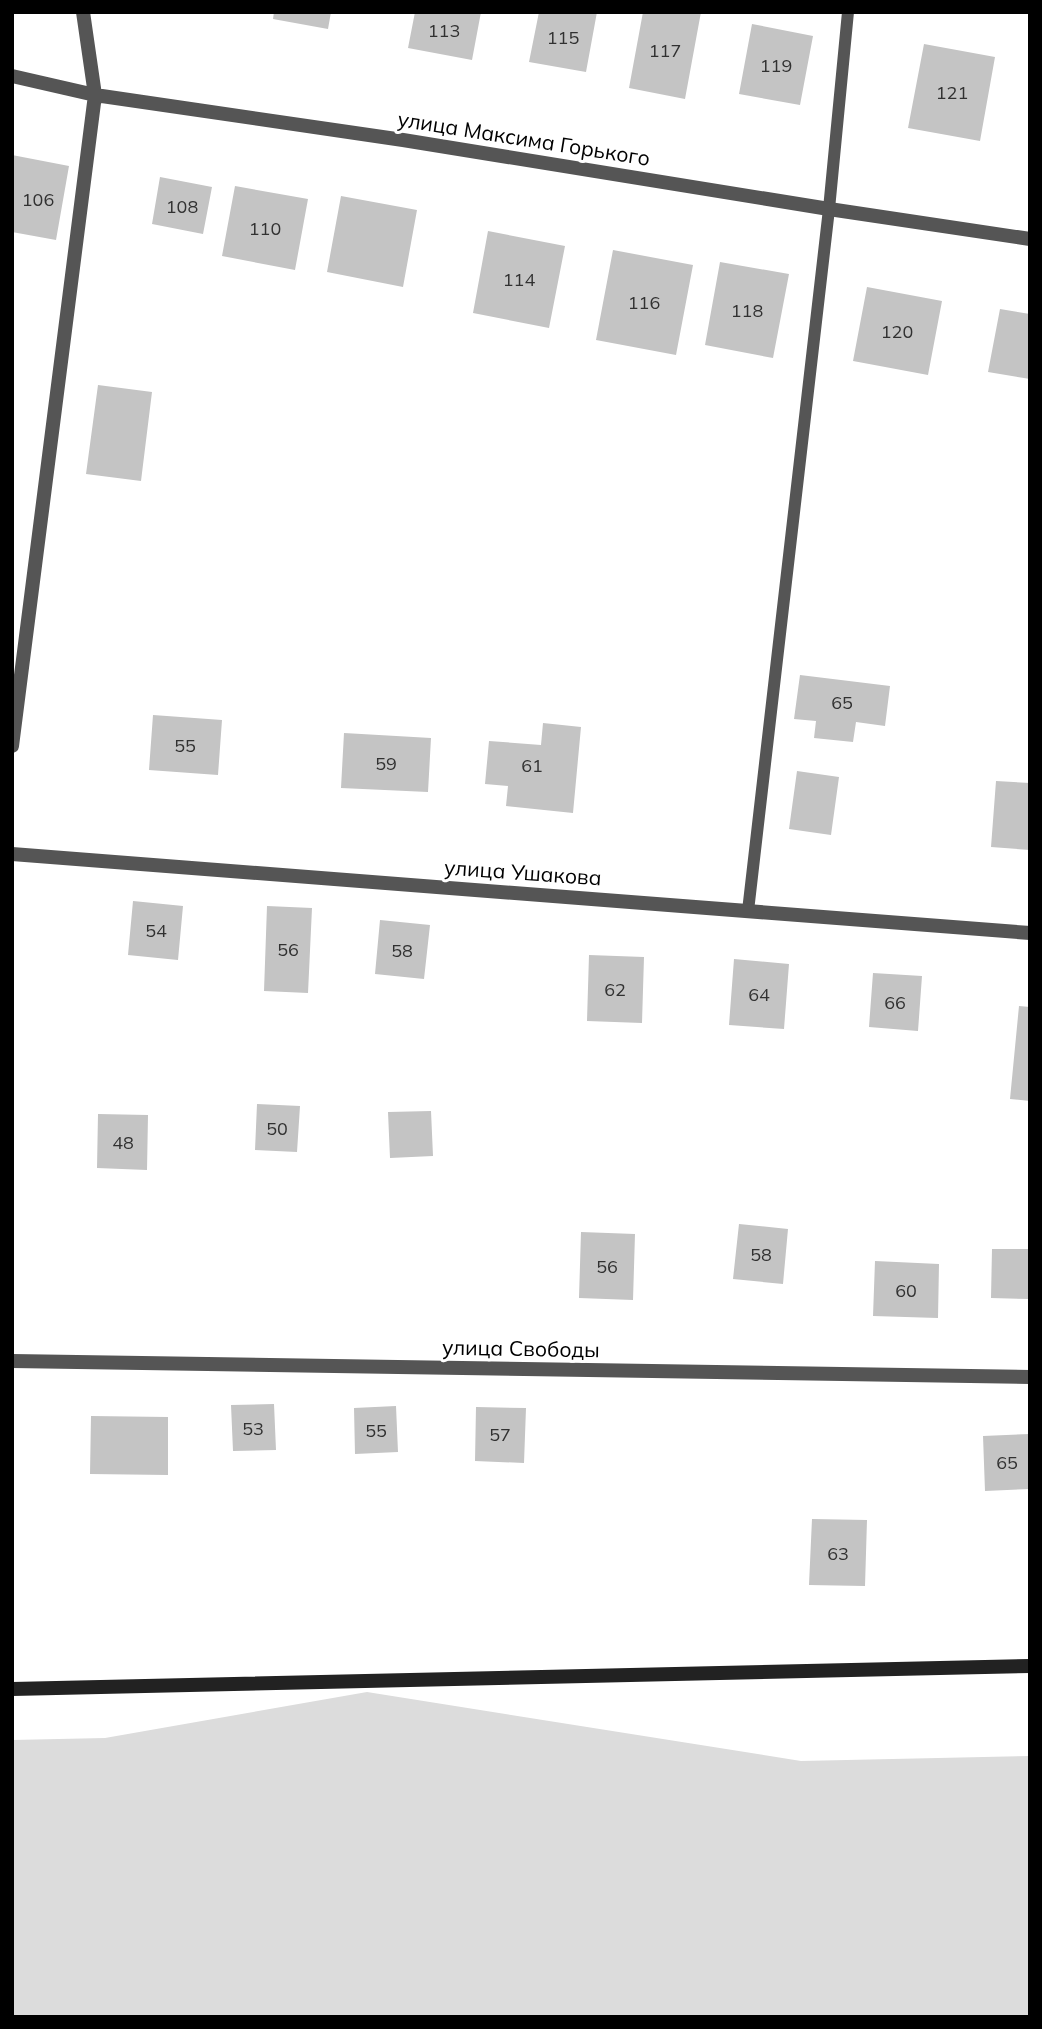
<svg xmlns="http://www.w3.org/2000/svg" width="1042" height="2029" font-family="Mulish,sans-serif">
  <style>
    .green { fill: #dcdcdc }
    .building { fill: #c4c4c4 }
    .lines { fill: none; stroke-linecap: round; stroke-linejoin: round }
    .lane { stroke: #555; stroke-width: 12 }
    .street { stroke: #555; stroke-width: 14 }
    .secondary { stroke: #222; stroke-width: 14 }
    .labels { text-anchor: middle; dominant-baseline: central; stroke-width: 6; stroke-linejoin: round; paint-order: stroke }
    .number-label { font-size: 18px; fill: #313131 }
    .street-label { font-size: 21px; fill: #000; stroke: #fff }
  </style>
  <rect width="100%" height="100%" fill="#fff"/>
  <path class="green" d="M367 1692 801 1761 1030 1756V2017H12V1740L105 1738Z"/>
  <path class="building" d="M274 12H331L328 29 273 19Z
    M415 12H481L472 60 408 48Z
    M539 12H597L586 72 529 62Z
    M643 12H701L685 99 629 88Z
    M752 24 813 36 800 105 739 94Z
    M924 44 995 57 980 141 908 128Z
    M12 155 69 166 56 240 12 232Z
    M160 177 212 187 203 234 152 224Z
    M235 186 308 199 295 270 222 256Z
    M341 196 417 210 403 287 327 272Z
    M488 231 565 246 549 328 473 313Z
    M613 250 693 265 676 355 596 340Z
    M720 262 789 274 773 358 705 345Z
    M867 287 942 301 928 375 853 361Z
    M1000 309 1030 314V379L988 372Z
    M98 385 152 392 141 481 86 474Z
    M800 675 890 686 885 726 856 722 853 742 814 738 816 721 794 719Z
    M153 715 222 720 218 775 149 770Z
    M543 723 581 727 573 813 506 806 508 786 485 784 489 741 541 745Z
    M344 733 431 738 428 792 341 788Z
    M797 771 839 777 831 835 789 829Z
    M996 781 1030 783V850L991 847Z
    M133 901 183 906 178 960 128 955Z
    M267 906 312 908 308 993 264 991Z
    M380 920 430 925 424 979 375 974Z
    M589 955 644 957 642 1023 587 1021Z
    M734 959 789 964 784 1029 729 1025Z
    M873 973 922 976 918 1031 869 1027Z
    M1019 1006 1030 1007V1101L1010 1099Z
    M257 1104 300 1106 297 1152 255 1150Z
    M431 1111 433 1156 390 1158 388 1112Z
    M98 1114 148 1115 147 1170 97 1168Z
    M739 1224 788 1229 783 1284 733 1279Z
    M581 1232 635 1234 633 1300 579 1298Z
    M992 1249H1030V1299L991 1298Z
    M875 1261 939 1264 938 1318 873 1316Z
    M274 1404 276 1450 233 1451 231 1405Z
    M396 1406 398 1452 355 1454 354 1408Z
    M476 1407 526 1408 524 1463 475 1461Z
    M91 1416 168 1417V1475L90 1474Z
    M1030 1434V1489L985 1491 983 1436Z
    M812 1519 867 1520 865 1586 809 1585Z"/>
  <g class="lines">
    <path class="lane" d="M748 911 829 209 848 12"/>
    <path class="street" d="M12 76 95 95 403 140 829 209 1030 239
      M12 746 95 95 83 12
      M12 854 1030 933
      M12 1361 1030 1377"/>
    <path class="secondary" d="M12 1689 1030 1666"/>
  </g>
  <g class="labels">
    <g class="number-label">
      <text x="444" y="30">113</text>
      <text x="563" y="37">115</text>
      <text x="665" y="50">117</text>
      <text x="776" y="65">119</text>
      <text x="952" y="92">121</text>
      <text x="38" y="199">106</text>
      <text x="182" y="206">108</text>
      <text x="265" y="228">110</text>
      <text x="519" y="279">114</text>
      <text x="644" y="302">116</text>
      <text x="747" y="310">118</text>
      <text x="897" y="331">120</text>
      <text x="842" y="702">65</text>
      <text x="185" y="745">55</text>
      <text x="386" y="763">59</text>
      <text x="532" y="765">61</text>
      <text x="156" y="930">54</text>
      <text x="288" y="949">56</text>
      <text x="402" y="950">58</text>
      <text x="615" y="989">62</text>
      <text x="759" y="994">64</text>
      <text x="895" y="1002">66</text>
      <text x="277" y="1128">50</text>
      <text x="123" y="1142">48</text>
      <text x="761" y="1254">58</text>
      <text x="607" y="1266">56</text>
      <text x="906" y="1290">60</text>
      <text x="253" y="1428">53</text>
      <text x="376" y="1430">55</text>
      <text x="500" y="1434">57</text>
      <text x="1007" y="1462">65</text>
      <text x="838" y="1553">63</text>
    </g>
    <g class="street-label">
      <text transform="translate(524 138) rotate(9)">улица Максима Горького</text>
      <text transform="translate(523 872) rotate(4)">улица Ушакова</text>
      <text transform="translate(521 1348) rotate(1)">улица Свободы</text>
    </g>
  </g>
  <rect width="1042" height="2029" fill="none" stroke="#000000" stroke-width="28"/>
</svg>
